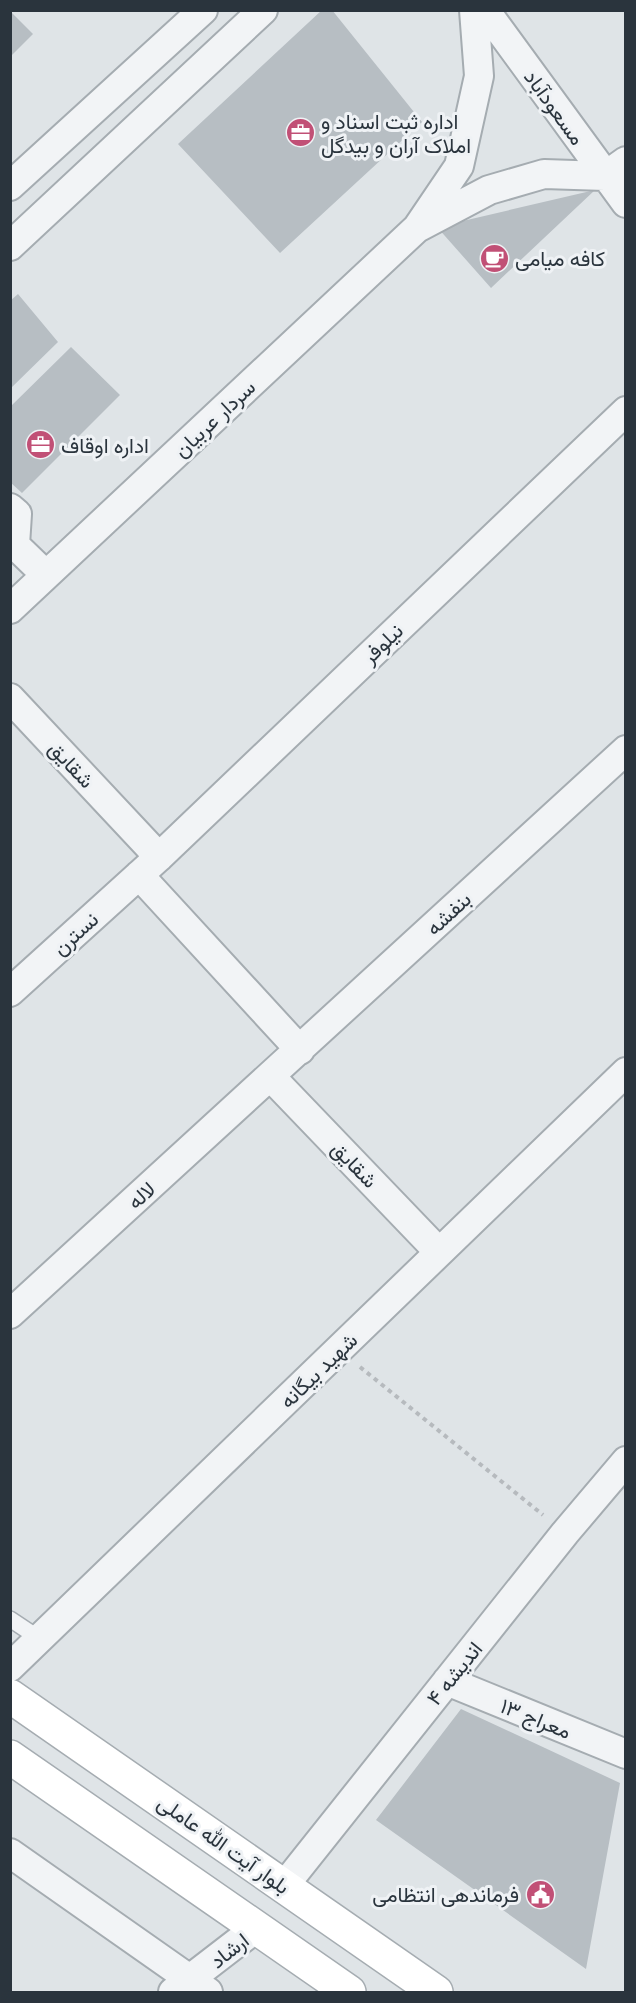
<svg xmlns="http://www.w3.org/2000/svg" width="636" height="2003" font-family="'Golos Text',Vazirmatn,sans-serif">
  <style>
    .building { fill: #b7bec3 }
    .lines { fill: none; stroke-linecap: round; stroke-linejoin: round }
    .lane-casing { stroke: #a5acb1; stroke-width: 18 }
    .street-casing { stroke: #a5acb1; stroke-width: 32 }
    .secondary-casing { stroke: #a5acb1; stroke-width: 36 }
    .path { stroke: #b6babe; stroke-width: 4; stroke-dasharray: 4.5 4.5; stroke-linecap: butt }
    .lane { stroke: #f2f4f6; stroke-width: 15 }
    .street { stroke: #f2f4f6; stroke-width: 28 }
    .secondary { stroke: #fff; stroke-width: 33 }
    .labels { text-anchor: middle; dominant-baseline: central; stroke-width: 6; stroke-linejoin: round; paint-order: stroke }
    .street-label { font-size: 21px; fill: #2a343d; stroke: #eff2f5 }
    .poi-label { font-size: 21px; fill: #2a343d; stroke: #eff2f5; text-anchor: start }
  </style>
  <rect width="100%" height="100%" fill="#dfe4e7"/>
  <path class="building" d="M322 10H332L422 122 280 253 178 144Z
    M10 11 33 34 10 57Z
    M595 190 491 288 437 227Z
    M18 294 58 342 10 389V301Z
    M71 347 120 395 22 493 10 482V407Z
    M461 1709 620 1783 586 1969 376 1820Z"/>
  <g class="lines">
    <defs>
      <path id="lane" d="M10 1619 40 1639"/>
      <path id="street" d="M474 10 479 76 459 166 417 228 489 190 544 174 605 176 626 161
        M485 10 626 203
        M10 186 203 10
        M10 246 263 10
        M10 508 17 514 15 545
        M10 545H15L46 575
        M10 609 417 228
        M10 698 159 857
        M139 875 300 1050
        M10 992 159 857 626 411
        M271 1077 439 1252
        M10 1314 626 750
        M10 1667 626 1072
        M447 1681 626 1754
        M10 1853 208 1992
        M284 1886 565 1533 626 1461
        M173 1992 256 1928"/>
      <path id="secondary" d="M10 1696 436 1992
        M10 1757 349 1992"/>
    </defs>
    <use href="#lane" class="lane-casing"/>
    <use href="#street" class="street-casing"/>
    <use href="#secondary" class="secondary-casing"/>
    <path class="path" d="M360 1367 543 1515"/>
    <use href="#lane" class="lane"/>
    <use href="#street" class="street"/>
    <use href="#secondary" class="secondary"/>
  </g>
  <defs>
    <symbol id="office-disc" viewBox="-11 -11 22 22"><circle r="9.5" fill="#c15076" stroke="#eff2f5"/><path d="M-6-3h4V-5.5h4V-3h4V5H-6ZM-1-4.5V-3h2v-1.5ZM-6 0V1H6V0Z" fill="#fff"/></symbol>
    <symbol id="cafe-disc" viewBox="-11 -11 22 22"><circle r="9.5" fill="#c15076" stroke="#eff2f5"/><path d="M-5.5-4.5H6V0H3Q3 3.5 0 3.5H-2.5Q-5.5 3.5-5.5 0ZM3-3.2v2h1.7v-2ZM-6 4.5H4V6H-6Z" fill="#fff"/></symbol>
    <symbol id="civic-disc" viewBox="-11 -11 22 22"><circle r="9.5" fill="#c15076" stroke="#eff2f5"/><path d="M-.6-6.5H3V-4.5H.6V-3L4-1V1h2V6H-6V1h2V-1L-.6-3ZM-1.2 2.5V6h2.4V2.5Z" fill="#fff"/></symbol>
  </defs>
  <g fill-rule="evenodd">
    <use href="#office-disc" x="284" y="116" width="33" height="33"/>
    <use href="#cafe-disc" x="478" y="242" width="33" height="33"/>
    <use href="#office-disc" x="24" y="428" width="33" height="33"/>
    <use href="#civic-disc" x="524" y="1878" width="33" height="33"/>
  </g>
  <g class="labels">
    <g class="street-label">
      <text transform="translate(555 107) rotate(54)">مسعودآباد</text>
      <text transform="translate(214 418) rotate(-43)">سردار عربیان</text>
      <text transform="translate(382 643) rotate(-44)">نیلوفر</text>
      <text transform="translate(72 764) rotate(47)">شقایق</text>
      <text transform="translate(448 913) rotate(-43)">بنفشه</text>
      <text transform="translate(75 933) rotate(-42)">نسترن</text>
      <text transform="translate(355 1164) rotate(46)">شقایق</text>
      <text transform="translate(141 1195) rotate(-42)">لاله</text>
      <text transform="translate(318 1370) rotate(-44)">شهید بیگانه</text>
      <text transform="translate(454 1673) rotate(-51)">اندیشه ۴</text>
      <text transform="translate(536 1718) rotate(22)">معراج ۱۳</text>
      <text transform="translate(224 1844) rotate(35)">بلوار آیت‌ الله عاملی</text>
      <text transform="translate(229 1950) rotate(-38)">ارشاد</text>
    </g>
    <g class="poi-label">
      <text x="321" y="121">اداره ثبت اسناد و<tspan x="321" dy="24">املاک آران و بیدگل</tspan></text>
      <text x="515" y="258">کافه میامی</text>
      <text x="61" y="445">اداره اوقاف</text>
      <text x="519" y="1894" text-anchor="end">فرماندهی انتظامی</text>
    </g>
  </g>
  <rect width="636" height="2003" fill="none" stroke="#2a343d" stroke-width="24"/>
</svg>
